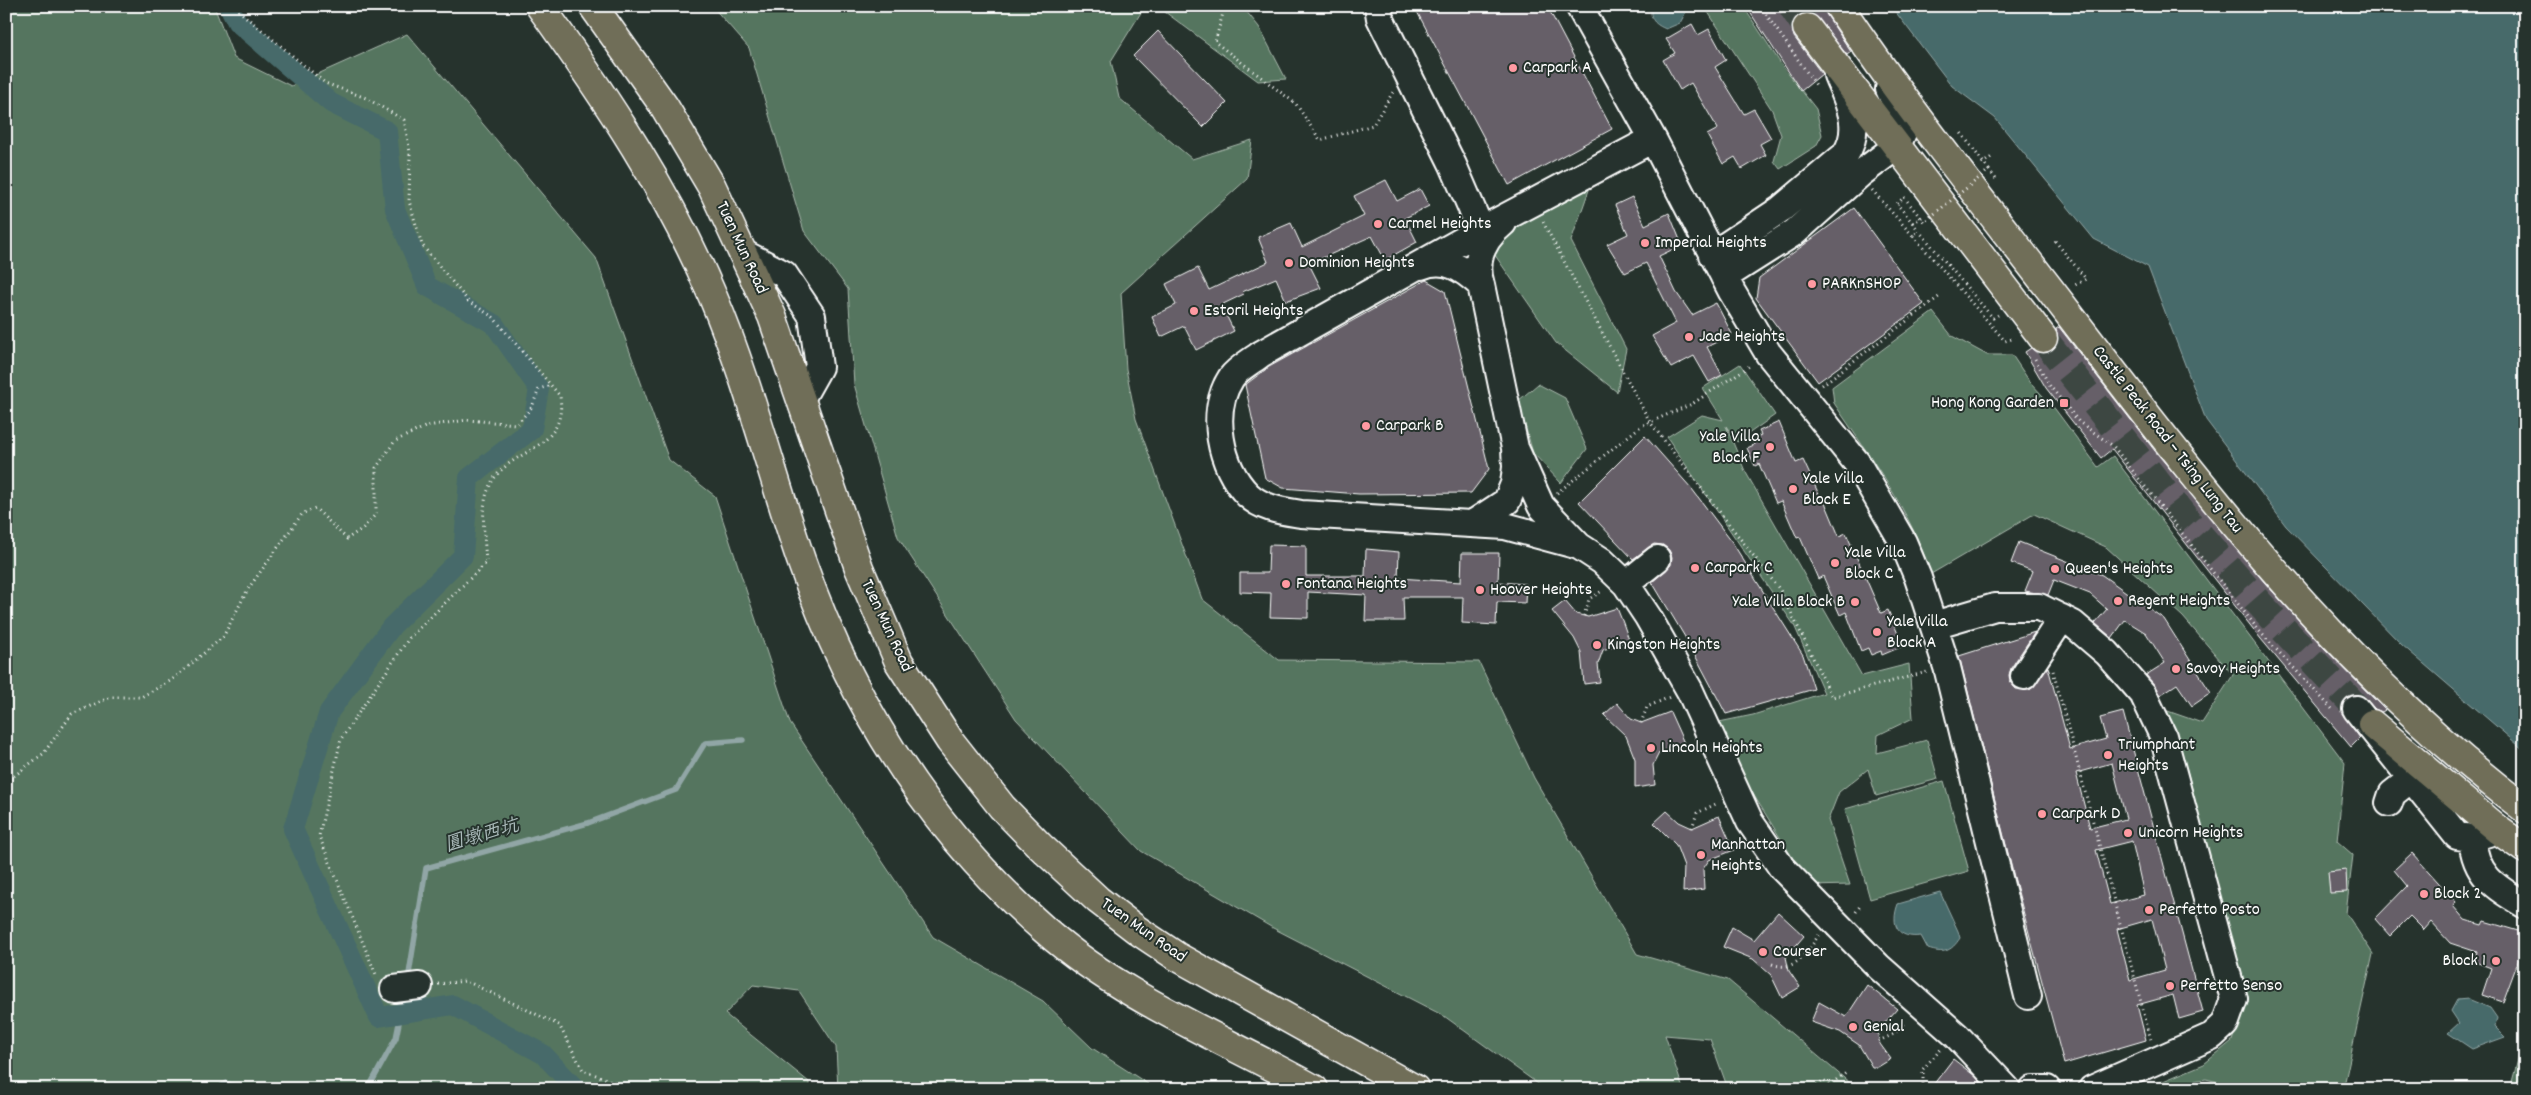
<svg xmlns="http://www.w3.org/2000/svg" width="2531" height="1095" font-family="Dekko,'LXGW WenKai TC',sans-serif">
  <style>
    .green { fill: #54755e; stroke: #aabaae }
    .water { fill: #476b6b; stroke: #91a6a6 }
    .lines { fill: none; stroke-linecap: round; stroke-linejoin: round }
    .stream { stroke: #91a6a6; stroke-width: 5.5 }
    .canal { stroke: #476b6b; stroke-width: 20 }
    .building { fill: #665f68; stroke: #fff; fill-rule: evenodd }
    .major-tunnel { stroke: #3c4742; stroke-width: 28; stroke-dasharray: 28 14; stroke-linecap: butt }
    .minor-casing { stroke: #fff; stroke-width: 30 }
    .major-casing { stroke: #fff; stroke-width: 31 }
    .highway-casing { stroke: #fff; stroke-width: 31 }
    .path { stroke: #fff; stroke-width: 3; stroke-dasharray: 1 4; stroke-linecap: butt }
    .minor { stroke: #26332d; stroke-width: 26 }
    .major { stroke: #706e59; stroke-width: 28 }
    .highway { stroke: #706e59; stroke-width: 28 }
    .path-bridge { stroke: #fff; stroke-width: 3; stroke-dasharray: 1 4; stroke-linecap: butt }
    .poi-dot { fill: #ff9aa2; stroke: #26332d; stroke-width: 2 }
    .labels { text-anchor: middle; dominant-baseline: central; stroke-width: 4; stroke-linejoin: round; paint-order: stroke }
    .poi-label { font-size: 18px; fill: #fff; stroke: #26332d; text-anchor: start }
    .street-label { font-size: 18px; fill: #fff; stroke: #26332d }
    .water-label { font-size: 19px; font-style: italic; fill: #acbcbc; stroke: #26332d }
  </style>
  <rect width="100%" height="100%" fill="#26332d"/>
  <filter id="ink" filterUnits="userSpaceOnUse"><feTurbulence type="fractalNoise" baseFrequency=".02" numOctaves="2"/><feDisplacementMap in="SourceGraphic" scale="10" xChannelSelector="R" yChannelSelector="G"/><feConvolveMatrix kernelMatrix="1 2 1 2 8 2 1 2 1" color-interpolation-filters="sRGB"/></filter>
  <g filter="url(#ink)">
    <path class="green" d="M6 6H214L234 58 291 86 407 34 596 258 669 460 715 496 790 723 933 937 1043 1001 1092 1048 1148 1084 1152 1089H838L836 1047 799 991 753 985 725 1014 809 1082V1089H6Z
      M712 6H1145L1111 61 1119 98 1192 159 1252 140 1247 179 1121 293 1126 369 1136 419 1202 599 1279 660 1479 662 1534 778 1637 954 1728 980 1857 1089H1728L1710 1039 1665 1035 1683 1089H1545L1444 1016 1271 927 1141 851 1016 719 898 537 854 384 848 289 804 231 749 48Z
      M1157 6H1242L1259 27 1286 79 1258 81Z
      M1704 6H1743L1783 67 1816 109 1822 135 1816 146 1780 169 1774 161 1781 135 1772 110Z
      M1589 190 1571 241 1626 349 1617 392 1556 343 1490 248 1559 195Z
      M1933 312 1952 336 1987 355H2012L2030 382 2055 409 2098 467 2113 456 2345 763 2337 841 2353 855 2346 913 2373 954 2345 1081 2298 1089H2246L2206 1079 2144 1089 2204 1064 2232 1041 2246 996 2187 770 2159 708 2202 723 2233 675 2183 617 2106 547 2034 514 1931 574C1910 509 1871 459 1834 403L1832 387Z
      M1740 364 1775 415 1737 442 1726 426 1745 471 1862 676 1909 664 1913 718 1878 735 1877 753 1927 740 1938 779 1876 796 1868 769 1839 792 1828 820 1850 885 1810 886 1740 773 1719 722 1753 715 1824 693 1794 625 1667 437 1702 415 1723 420 1703 388Z
      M1538 384 1565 398 1587 449 1561 483 1533 453 1518 401Z
      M1944 781 1969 871 1870 899 1845 809Z
      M2525 1034V1089H2510Z"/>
    <path class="water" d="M1652 6H1689L1680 23 1666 29C1656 25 1648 19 1652 6Z
      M1891 6H2525V751L2402 645 2286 526 2206 420 2148 267 2094 239 1995 118 1952 86Z
      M1940 892 1958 931 1960 938C1951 952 1943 954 1928 949L1921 936C1898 939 1890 926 1898 904Z
      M2468 999 2490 1008 2497 1018 2495 1027 2505 1037 2472 1049 2448 1033 2459 1023 2451 1011 2457 1000Z"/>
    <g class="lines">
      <path class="stream" d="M408 980 426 868 588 823 676 790 705 743 743 740
        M217 1089 226 1083 243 1089
        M368 1089 396 1038 405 994"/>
      <path class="canal" d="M229 6 237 22 331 103 387 131 395 209 427 286 494 324 539 389 532 429 469 478 463 556 392 626 329 712 293 829 379 1017 453 1005 543 1054 576 1089"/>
    </g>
    <path class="building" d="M1414 6H1547L1612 129 1509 185Z
      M1746 6H1821L1851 52 1847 55 1813 14 1806 12 1797 16 1793 22 1792 29 1794 37 1822 74 1801 91Z
      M1692 24 1698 35 1709 29 1726 60 1715 67 1744 114 1754 109 1771 138 1760 144 1766 155 1742 169 1735 157 1723 164 1707 135 1718 129 1698 95 1691 83 1680 90 1663 60 1675 53 1666 39Z
      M1158 31 1227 103 1203 127 1133 56Z
      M1386 180 1397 201 1420 189 1429 206 1405 218 1417 242 1385 260 1372 236 1309 264 1321 288 1286 301 1276 278 1242 292 1244 294 1221 305 1234 331 1196 350 1184 326 1161 337 1152 317 1176 305 1166 284 1198 268 1209 290 1268 262 1258 237 1291 223 1302 247 1364 216 1354 196Z
      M1632 197 1645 225 1669 213 1682 245 1659 256 1676 292 1692 315 1716 303 1732 334 1707 347 1722 375 1709 382 1694 356 1671 368 1652 336 1676 323 1646 263 1625 273 1607 244 1628 234 1615 205Z
      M1854 208 1924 304 1818 382 1756 298 1759 278Z
      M1426 280 1445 291 1489 469 1471 493 1359 494 1283 488 1265 478 1245 385 1269 367Z
      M2059 327 2155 451 2265 583 2323 647 2385 710 2382 712 2375 709 2361 695 2353 694 2346 698 2342 704 2341 712 2360 738 2351 747 2261 639 2112 449 2101 458 2046 388 2025 352 2031 348 2037 353 2044 354 2052 351 2058 344V337L2056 329Z
      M1779 422 1796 463 1803 460 1822 501 1824 500 1839 536 1846 533 1881 613 1888 610 1903 646 1882 655 1881 651 1871 655 1868 648 1861 651 1846 612 1840 615 1823 576 1818 579 1800 537 1797 538 1781 501 1776 503 1759 464 1755 466 1747 448 1754 445 1752 439 1761 435 1759 431Z
      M1645 436 1692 489 1732 542 1803 655 1814 689 1726 714 1688 642 1652 582 1671 565 1672 557 1669 550 1663 545 1654 544 1633 559 1579 502Z
      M2019 542 2102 575 2164 619 2211 693 2192 706 2177 684 2160 695 2146 675 2165 663 2146 633 2125 620 2112 638 2095 623 2107 609 2090 594 2054 580 2048 595 2025 591 2033 571 2011 563Z
      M1269 545 1306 546V576H1365L1366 549 1399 552 1398 578 1461 582 1462 553H1499L1498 582 1526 584 1525 603 1497 602 1496 625 1462 623 1463 597H1403L1404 621H1365L1366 595 1308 592V618L1270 617 1271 593 1240 592V573H1268Z
      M1565 601 1576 614 1588 617 1617 608 1623 623 1629 640 1603 650 1598 664 1600 682 1584 684 1581 652 1574 638 1552 611Z
      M2035 632 2011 668 2009 675 2010 682 2016 689 2030 690 2048 667 2070 749 2106 739 2100 718 2123 712 2203 1012 2179 1019 2173 995 2137 1005 2146 1040 2064 1064 2014 877 1959 656ZM2112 763 2126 819 2090 828 2076 773ZM2132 841 2144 895 2110 904 2096 850ZM2152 919 2165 970 2130 980 2117 929Z
      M1617 703 1631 719 1641 723 1670 712 1684 743 1659 753 1653 765 1655 785 1635 788V759L1626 736 1604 715Z
      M1667 811 1679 822 1692 828 1719 816 1734 850 1709 860 1703 869 1704 889 1683 892 1684 866 1676 845 1654 823Z
      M2412 853 2456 902 2453 906 2465 920 2482 925 2484 921 2525 933V960L2519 959 2503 1002 2482 995 2491 968 2473 961 2477 952 2450 943 2431 922 2424 930 2410 916 2390 936 2375 919 2407 886 2394 870Z
      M2346 870 2347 892 2330 893 2328 872Z
      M1778 912 1804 936 1786 957 1789 971 1800 987 1782 998 1771 975 1753 959 1723 947 1732 927 1754 940Z
      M1867 985 1897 1009 1877 1032 1880 1044 1891 1059 1878 1067H1872L1859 1045 1840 1032 1811 1022 1819 1002 1846 1017Z
      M1953 1059 1975 1076 1986 1089H1930Z"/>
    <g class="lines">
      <path class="major-tunnel" d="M1792 6 1807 28
        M2043 338 2189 523 2258 602 2372 724"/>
      <defs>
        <path id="minor" d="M1378 6 1380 18 1453 165 1481 230
          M1579 6 1653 139 1732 292 1768 353 1857 463 1903 542 1918 578 1947 667 2028 996
          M743 253 784 274 812 316 819 367 801 399
          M1712 255 1781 209 1845 155C1863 128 1848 102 1837 75
          M1421 266C1446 256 1463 269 1481 285L1515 448 1516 467 1514 484 1507 501 1472 524
          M1724 277 1795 232 1860 174 1897 146 1904 130 1903 120 1889 89
          M1481 285C1473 260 1483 239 1503 223
          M1515 448 1541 506 1579 546 1602 561 1626 584 1648 617 1690 691 1750 822 1782 868 1879 967 1957 1036 2007 1089
          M1579 546 1505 526 1301 514C1283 511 1263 509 1248 495 1220 467 1209 412 1231 378 1237 369 1252 361 1261 354L1481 230 1653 139
          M1626 584 1657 559
          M1934 625 1995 607H2039L2073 624 2107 653 2143 694 2163 736 2234 999 2225 1024 2212 1036 2092 1089
          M2024 676 2062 618
          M2356 709 2457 836 2472 838 2498 830
          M2389 803 2392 794 2411 779
          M2472 838C2475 876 2495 887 2525 905
          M394 989 419 986
          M2033 1089H2047"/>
        <path id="major" d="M1839 6C1908 109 1986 206 2062 305 2201 487 2341 670 2525 809
          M1807 28 2043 338
          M2372 724 2498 830 2525 849"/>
        <path id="highway" d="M540 6C606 98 669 192 713 297 749 382 771 473 801 560 851 704 931 831 1046 931 1125 1000 1223 1038 1314 1089
          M593 6 664 106 712 187 772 316 859 568 899 662 950 741 1002 807 1040 846 1098 900 1137 930 1176 956 1415 1089"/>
      </defs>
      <use href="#minor" class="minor-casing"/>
      <use href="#major" class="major-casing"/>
      <use href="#highway" class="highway-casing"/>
      <path class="path" d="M236 6 239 11 325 83 366 98 404 120 410 152 409 201 422 245 468 301 493 317 560 396C568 455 504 446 488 490 480 511 485 540 486 563L409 638 341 739 319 836 377 977
        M1225 6 1215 42 1296 104 1320 140 1373 125 1393 92
        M1760 6 1816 85
        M1982 164 1993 156
        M1989 170 1998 182
        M1872 190 1913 236 1919 231
        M1922 217 1913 223 1919 231 1993 318 1998 315
        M1543 222 1650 422 1780 590 1832 697 1927 672
        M1913 236 2005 341 2015 338
        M2055 241 2086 279 2075 285
        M2035 359 2050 386 2079 422 2113 446 2261 633 2334 711
        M1822 385 1940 296
        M1557 493 1641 426 1692 404 1751 365
        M1584 616 1589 599 1602 591
        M2053 671 2151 1040
        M1641 723 1647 707 1670 697
        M6 782 43 754 72 714 111 697H141L172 680 223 637 248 589 302 514 315 508 347 539 363 528 376 514V468L395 441 427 426 467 420 517 424 532 407 539 389 552 385
        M1692 828 1697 813 1718 803
        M1856 912 1860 906
        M1772 964C1796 973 1807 952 1819 935
        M438 984 466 981 559 1025 583 1070 632 1089
        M1883 1039 1894 1034 1906 1021
        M1923 1084V1069L1941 1049
        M1059 1086 1062 1089
        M1813 1089 1824 1080 1829 1085 1846 1073"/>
      <use href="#minor" class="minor"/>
      <use href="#major" class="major"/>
      <use href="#highway" class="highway"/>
      <path class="path-bridge" d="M1913 223 1897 204 1904 197 1924 222 1989 170 1959 130"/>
    </g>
  </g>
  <g class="poi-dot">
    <circle cx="1513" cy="68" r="5"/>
    <circle cx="1378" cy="224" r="5"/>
    <circle cx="1645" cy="243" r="5"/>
    <circle cx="1289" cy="263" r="5"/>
    <circle cx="1812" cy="284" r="5"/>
    <circle cx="1194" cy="311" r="5"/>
    <circle cx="1689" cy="337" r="5"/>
    <rect x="2059" y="398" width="10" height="10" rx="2.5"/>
    <circle cx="1366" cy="426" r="5"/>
    <circle cx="1770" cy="447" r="5"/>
    <circle cx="1793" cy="489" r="5"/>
    <circle cx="1835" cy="563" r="5"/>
    <circle cx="1695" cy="568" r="5"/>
    <circle cx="2055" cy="569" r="5"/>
    <circle cx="1286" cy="584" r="5"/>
    <circle cx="1480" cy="590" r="5"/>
    <circle cx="2118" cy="601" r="5"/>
    <circle cx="1855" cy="602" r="5"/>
    <circle cx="1877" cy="632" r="5"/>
    <circle cx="1597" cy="645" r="5"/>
    <circle cx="2176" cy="669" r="5"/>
    <circle cx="1651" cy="748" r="5"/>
    <circle cx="2108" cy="755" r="5"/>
    <circle cx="2042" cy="814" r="5"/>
    <circle cx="2128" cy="833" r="5"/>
    <circle cx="1701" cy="855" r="5"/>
    <circle cx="2424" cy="894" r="5"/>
    <circle cx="2149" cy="910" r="5"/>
    <circle cx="1763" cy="952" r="5"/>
    <circle cx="2496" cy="961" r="5"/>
    <circle cx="2170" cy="986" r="5"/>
    <circle cx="1853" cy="1027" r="5"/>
  </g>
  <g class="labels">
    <g class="poi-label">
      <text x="1523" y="68">Carpark A</text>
      <text x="1388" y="224">Carmel Heights</text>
      <text x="1655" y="243">Imperial Heights</text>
      <text x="1299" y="263">Dominion Heights</text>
      <text x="1822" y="284">PARKnSHOP</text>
      <text x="1204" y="311">Estoril Heights</text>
      <text x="1699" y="337">Jade Heights</text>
      <text x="2054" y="403" text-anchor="end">Hong Kong Garden</text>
      <text x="1376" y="426">Carpark B</text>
      <text x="1760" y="437" text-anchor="end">Yale Villa<tspan x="1760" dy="21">Block F</tspan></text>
      <text x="1803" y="479">Yale Villa<tspan x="1803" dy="21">Block E</tspan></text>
      <text x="1845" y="553">Yale Villa<tspan x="1845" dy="21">Block C</tspan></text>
      <text x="1705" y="568">Carpark C</text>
      <text x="2065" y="569">Queen's Heights</text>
      <text x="1296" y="584">Fontana Heights</text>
      <text x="1490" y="590">Hoover Heights</text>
      <text x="2128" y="601">Regent Heights</text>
      <text x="1845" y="602" text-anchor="end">Yale Villa Block B</text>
      <text x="1887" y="622">Yale Villa<tspan x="1887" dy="21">Block A</tspan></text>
      <text x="1607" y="645">Kingston Heights</text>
      <text x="2186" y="669">Savoy Heights</text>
      <text x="2118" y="745">Triumphant<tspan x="2118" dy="21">Heights</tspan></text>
      <text x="1661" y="748">Lincoln Heights</text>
      <text x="2052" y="814">Carpark D</text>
      <text x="2138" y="833">Unicorn Heights</text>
      <text x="1711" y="845">Manhattan<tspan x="1711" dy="21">Heights</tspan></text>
      <text x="2434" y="894">Block 2</text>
      <text x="2159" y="910">Perfetto Posto</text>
      <text x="1773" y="952">Courser</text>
      <text x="2486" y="961" text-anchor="end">Block 1</text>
      <text x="2180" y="986">Perfetto Senso</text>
      <text x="1863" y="1027">Genial</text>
    </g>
    <g class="street-label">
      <text transform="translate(741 248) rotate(65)">Tuen Mun Road</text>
      <text transform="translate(2167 440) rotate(52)">Castle Peak Road – Tsing Lung Tau</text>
      <text transform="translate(886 626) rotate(65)">Tuen Mun Road</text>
      <text transform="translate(1143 931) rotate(35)">Tuen Mun Road</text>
    </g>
    <g class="water-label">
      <text transform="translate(482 837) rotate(-16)">圓墩西坑</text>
    </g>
  </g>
  <rect width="2531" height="1095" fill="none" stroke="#26332d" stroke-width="25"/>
  <rect x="12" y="12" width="2506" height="1070" fill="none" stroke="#fff" stroke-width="2" filter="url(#ink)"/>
</svg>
